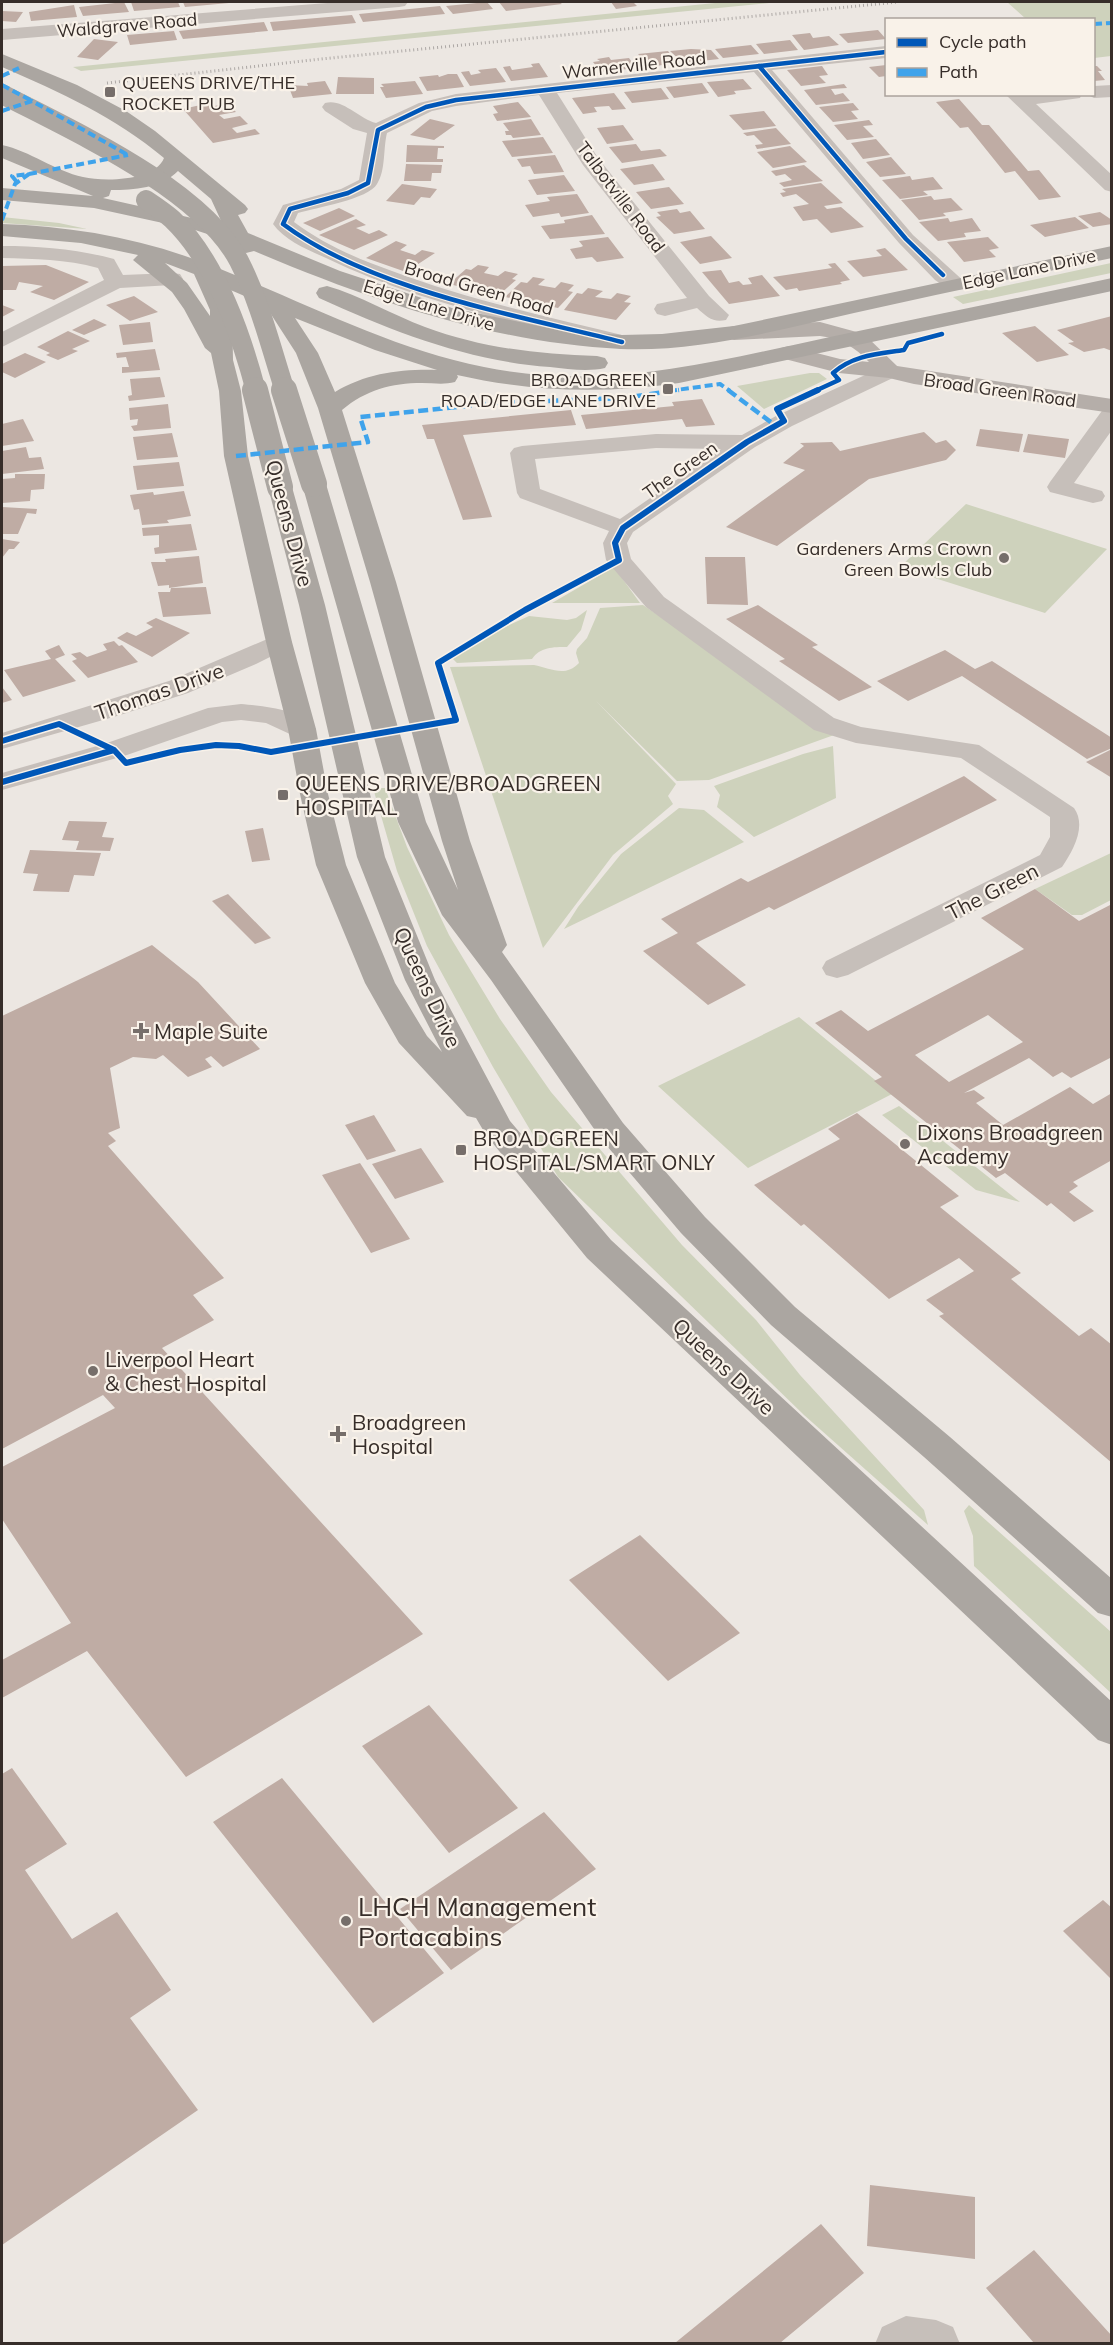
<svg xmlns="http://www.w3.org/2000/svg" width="1113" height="2345" font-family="Mulish,sans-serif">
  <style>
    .green { fill: #ced2bc }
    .building { fill: #bfaca4; fill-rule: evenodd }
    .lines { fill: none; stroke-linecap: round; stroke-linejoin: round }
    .minor { fill: #c6bfba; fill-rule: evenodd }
    .major { fill: #b5aea9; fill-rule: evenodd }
    .highway { fill: #aba6a1; fill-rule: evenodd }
    .rail { stroke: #ada8a5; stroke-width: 3; stroke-dasharray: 1 3; stroke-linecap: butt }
    .highway-bridge-far1 { stroke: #aba6a1; stroke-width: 20 }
    .highway-bridge { stroke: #aba6a1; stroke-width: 26 }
    .quiet-far1 { stroke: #3fa3eb; stroke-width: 4; stroke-dasharray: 8 4; stroke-linecap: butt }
    .quiet { stroke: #3fa3eb; stroke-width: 4.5; stroke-dasharray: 10 4.5; stroke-linecap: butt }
    .cycleway-far1-casing { stroke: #f9f2e9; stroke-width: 7 }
    .cycleway-casing { stroke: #f9f2e9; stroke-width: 9 }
    .cycleway-far1 { stroke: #0057b8; stroke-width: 4.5 }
    .cycleway { stroke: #0057b8; stroke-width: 6 }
    .poi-dot { fill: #766e6a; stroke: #f9f2e9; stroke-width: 2 }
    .labels { text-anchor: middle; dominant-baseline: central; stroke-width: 4.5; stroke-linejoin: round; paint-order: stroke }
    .far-street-label { font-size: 18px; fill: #362d29; stroke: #f9f2e9 }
    .far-poi-label { font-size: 18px; fill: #362d29; stroke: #f9f2e9; text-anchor: end }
    .street-label { font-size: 21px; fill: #362d29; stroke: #f9f2e9 }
    .poi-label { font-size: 21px; fill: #362d29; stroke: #f9f2e9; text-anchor: start }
    .near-poi-label { font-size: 26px; fill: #362d29; stroke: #f9f2e9; text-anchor: start }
  </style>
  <rect width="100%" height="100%" fill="#ece7e2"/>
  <path class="green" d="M725 2H779L81 71 73 67Z
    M1007 2H1111V56L1094 58V20L1026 19Z
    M2 217 59 223 87 229 2 223Z
    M1111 263V273L963 304 953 297Z
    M810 373H819L827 379 764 409 737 386Z
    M966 504 1107 549 1045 613 900 567Z
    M614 567 640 603H552Z
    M643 605 834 735 709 780 677 781 596 701 676 784 668 796 673 804 613 855 543 948 450 667 534 665C550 668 565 678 579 663L576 653 577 649 587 638 600 608Z
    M587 610 581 630 567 647C553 647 540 647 532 659L457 663 452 658 494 632 529 616 567 620 576 618Z
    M833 746 836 798 754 837 717 807 720 795 714 786 803 754Z
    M373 788H385L407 847 449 935 500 1019 551 1092 682 1245 756 1320 800 1375 924 1510 928 1525 804 1415 558 1177 493 1067 427 946 397 871Z
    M679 808 704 810 744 842 564 929 578 907 621 854Z
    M1111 853V900L1082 915H1072L1035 889Z
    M799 1017 892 1094 748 1168 658 1086Z
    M899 1106 1020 1202 976 1190 882 1115Z
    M969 1505 1111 1632V1693L974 1566 973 1536 964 1511Z"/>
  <path class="building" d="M124 2 129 12 83 16 79 7Z
    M131 2H178L180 7 134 11Z
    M183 2H229V3L185 7Z
    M487 2 493 9 453 14 446 6Z
    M499 2H559L562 4 506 11Z
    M611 2H633L637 6 616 9Z
    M74 5 77 17 31 21 29 12Z
    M440 6 445 14 363 22 359 14Z
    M2 11 23 12 16 22 2 21Z
    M352 15 356 23 273 31 270 22Z
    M264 22 268 31 183 39 179 31Z
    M878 30 886 39 848 43 839 34Z
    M174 31 177 40 130 45 127 35Z
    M810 33 813 38 829 36 839 45 804 50 792 35Z
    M94 39 118 42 98 60 77 57Z
    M790 40 798 50 764 54 756 44Z
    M751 45 759 54 723 58 715 49Z
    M691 49 711 50 719 59 683 63 670 51Z
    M668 51 677 63 641 68 634 58 641 57 638 54Z
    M609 57 611 60 629 58 636 68 601 72 593 62 600 61 597 59Z
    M539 63 548 77 511 81 503 67 510 66 512 70 533 67 531 64Z
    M886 65V76L879 77 869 67Z
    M822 66 828 75 819 76 826 83 801 86 787 70Z
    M1094 66H1097L1102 71H1098L1105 80 1094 81Z
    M496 68 506 82 470 86 461 72 469 71 471 75 481 73 478 70Z
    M448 74H457L464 87 427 91 419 77 438 75 439 77Z
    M338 77 374 78V94H336Z
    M743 79 752 89 734 91 736 94 718 97 707 82Z
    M325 81 332 94 293 98 288 85 308 86 307 83Z
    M415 81 423 94 386 98 380 87H384L381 84Z
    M702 83 709 93 674 98 666 87Z
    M844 84 847 88 831 89 835 95 843 93 850 101 816 105 804 90Z
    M661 88 669 99 632 103 624 92Z
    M614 93 626 109 612 110 609 106 594 107 597 112 583 114 572 98Z
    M959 99 982 125H989L1028 171 1039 170 1061 197 1039 200 1015 171 1005 173 968 127 960 128 936 102Z
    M518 102 531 117 497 121 493 114 498 113 493 106Z
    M209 103 211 107 227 103 236 112 219 115 224 119 240 116 248 124 232 128 237 133 255 129 260 134 213 143 183 109Z
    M853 103 859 110 851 111 858 119 833 122 819 107Z
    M764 111 776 126 743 130 729 115Z
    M430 119 455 125 434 140 410 135Z
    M531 119 541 135 513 138 511 135H506L505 131H509L503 123Z
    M869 120 873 125 863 126 874 137 847 140 834 125Z
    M623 125 634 140 607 144 597 128Z
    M776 128 791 144 757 149 755 145 763 144 754 135 747 136 743 133Z
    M543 137 553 153 512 157 502 141Z
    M876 139 890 155 863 159 851 143Z
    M636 144 641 151 660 149 667 156 622 163 609 147Z
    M407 145 444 146V148H438L437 159H443V162H406Z
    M790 146 807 162 773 168 757 152Z
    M555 155 564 172 534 174 530 166 522 167 517 159Z
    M891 157 906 174 880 177 866 162Z
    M406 164 442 165 441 173H432L431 181H404Z
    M653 164 665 180 634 185 620 169Z
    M804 165 823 181 784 187 779 183 792 180 785 174 776 176 771 171Z
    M564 175 575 191 537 195 528 180Z
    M910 176 912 180 933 177 943 189 923 191 928 195 900 199 882 180Z
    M821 183 843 203 824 206 827 209 841 207 864 227 831 233 817 219 803 221 793 207 809 204 796 194 783 197 780 193 786 192 782 189Z
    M402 184 437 189 430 198 421 197 414 205 386 201Z
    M669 187 684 204 651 209 636 192Z
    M577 194 589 213 561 217 559 213 533 217 525 205 550 201 547 197Z
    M931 196 934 200 951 198 963 210 943 213 946 216 919 220 901 200Z
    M339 208 355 216 320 231 303 223Z
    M677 209 680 213 690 211 705 229 674 234 656 217 661 216 657 212Z
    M1100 212 1112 220V224L1093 227 1078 216Z
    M592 215 605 234 550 239 541 226 565 223 564 220Z
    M1075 217 1089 228 1045 237 1030 225Z
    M948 218 950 222 972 218 981 231 964 233 966 237 938 241 919 222Z
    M356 219 366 225 356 228 369 234 379 230 388 235 354 250 319 235Z
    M711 236 732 258 700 264 680 242Z
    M608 237 624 258 597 262 592 257 576 259 570 249 581 247 583 246 579 241Z
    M988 237 999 248 989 250 996 257 964 262 947 242Z
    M396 241 407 245 400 250 415 255 422 250 435 253 406 272 366 258Z
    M885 248 908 270 863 277 847 261 882 256 876 250Z
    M835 263 850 280 840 282 842 284 799 291 797 288 786 290 773 277 832 268 828 264Z
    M46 265 89 282 54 300 30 292 43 286 19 282 16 290H2V266Z
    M478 265 489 267 484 273 498 276 505 271 518 274 512 279 516 280 498 296 449 284 466 269 471 270Z
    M721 270 729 283 739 281 743 285 752 284 748 278 762 275 780 296 729 304 702 272Z
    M533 277 545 279 538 285 555 288 561 282 574 285 568 291 573 292 558 308 505 297 521 282 527 283Z
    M588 288 603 291 595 297 611 299 617 293 631 296 624 302 631 303 616 320 564 310 577 293 582 294Z
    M134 296 158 312 130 321 106 305Z
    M2 305 15 310 2 317Z
    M1112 316V351L1104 348 1084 352 1068 343 1074 342 1057 330Z
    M94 319 107 325 84 335 72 330Z
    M150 322 153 342 123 345 119 325Z
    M1035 326 1069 355 1037 362 1002 333Z
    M68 331 90 341 72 349 78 351 58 360 46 355 50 353 37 347Z
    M155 349 160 370 122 373V367H129L126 357 117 358 116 353Z
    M25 353 46 362 15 378 2 372V364Z
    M160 377 165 397 129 401 128 396 132 395 130 379Z
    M702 399 715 425 686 427 682 419 586 429 581 415 674 406 672 402Z
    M168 404 171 428 134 431 131 426 137 425 138 419 130 420 129 408Z
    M571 410 576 425 463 435 492 517 463 520 434 439H427L422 425Z
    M23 419 34 441 2 446V424Z
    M980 429 1023 434 1019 452 976 446Z
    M924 432 936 443 946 440 956 450 946 460 869 479 777 546 726 527 805 470 783 463 804 446 800 443 832 442 840 451Z
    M172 433 178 457 137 460 133 437Z
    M1028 434 1069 439 1065 458 1023 452Z
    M26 447 29 458 41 457 44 469 2 474V451Z
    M179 462 184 486 137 490 133 466Z
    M15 474H45L44 489 31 490 30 501 2 503V479L15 478Z
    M184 491 191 516 167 520 169 523 142 525 139 509 134 510 130 495 153 492 154 495Z
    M2 507 37 509 36 514 27 513 18 534H2Z
    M191 524 197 550 155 554 154 548 159 547V535L143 536 142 528Z
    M2 539 20 542 14 549H9L2 558Z
    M199 556 203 583 169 588V585L158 586 151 562H166L165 559Z
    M705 557H745L748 605 707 604Z
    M206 587 211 614 163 617 158 592H170L171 588Z
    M758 605 818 645 812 647 872 687 839 701 779 661 785 659 726 619Z
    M156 618 190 633 152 657 117 638 127 632 136 636 153 627 146 623Z
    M114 641 119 646 122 645 138 662 88 678 72 661 77 659 71 654 80 652 87 657 107 650 103 644Z
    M59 645 65 655 55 659 76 681 23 697 4 670 51 659 45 651Z
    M945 650 975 669 992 661 1112 738V748L1087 759 962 676 908 701 877 681Z
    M2 687 12 700 2 703Z
    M1112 749V778L1086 762Z
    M964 776 997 800 774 910 769 907 696 943 746 985 708 1005 643 951 678 933 661 919 741 878 748 882Z
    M69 821 107 822 102 837 114 838 110 851 76 850 79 841 62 840Z
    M263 828 270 860 252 862 245 831Z
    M30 850 101 853 94 876 74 875 69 892 33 891 38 874 23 873Z
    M1035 889 1079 921 1112 904V1057L1071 1078 1062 1072 1053 1077 1029 1058 964 1093 974 1090 985 1098 976 1103 1003 1125 1070 1087 1093 1104 1112 1093V1160L1073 1182 1078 1186 1069 1192 1094 1211 1074 1222 1051 1203 1047 1206 1005 1173 996 1178 874 1081 882 1077 815 1023 841 1010 868 1031 1024 949 981 918ZM988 1015 1023 1042 949 1082 915 1055Z
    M228 894 271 938 255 944 212 901Z
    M152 945 198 982 260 1049 223 1067 211 1056 205 1059 212 1067 188 1077 163 1055 156 1059 133 1057 110 1068 120 1128 108 1133 116 1141 108 1146 224 1278 193 1295 214 1320 162 1348 423 1634 186 1777 87 1651 2 1698V1660L71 1623 2 1519V1467L115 1408 103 1395 2 1449V1016Z
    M857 1113 959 1196 940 1207 1021 1273 1011 1279 1079 1336 1091 1328 1112 1345V1463L939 1316 944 1314 926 1300 974 1271 959 1258 889 1299 804 1224 801 1226 754 1185 840 1139 828 1129Z
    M374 1115 396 1151 367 1160 345 1125Z
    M421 1148 444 1182 395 1199 372 1164Z
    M360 1163 410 1239 371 1253 322 1175Z
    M640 1535 740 1633 668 1681 569 1580Z
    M429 1705 518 1808 449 1853 362 1746Z
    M12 1768 67 1844 25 1870 72 1939 117 1912 171 1990 130 2018 198 2110 2 2245V1774Z
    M282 1778 444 1973 373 2023 213 1822Z
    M544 1812 596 1869 451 1970 400 1909Z
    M1103 1900 1112 1908V1980L1063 1931Z
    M870 2185 975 2197V2259L867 2246Z
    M821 2224 864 2273 780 2343H675Z
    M1034 2250 1112 2336V2343H1034L986 2288Z"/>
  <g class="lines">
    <path class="minor" d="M340 2H408L405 6 399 7 2 40V29Z
      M886 46V58L772 70 913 235 967 284 964 289 956 290 948 289 935 280 899 243 754 72 557 93 598 158 709 296 729 315 726 320C713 323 707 317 697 308L665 316 657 314 654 309 657 304 687 298 583 165 539 95 456 106 432 111 387 133C383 149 386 170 377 184 369 199 315 208 298 213L294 222C323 244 358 259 392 271 469 300 550 317 630 337L633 342 630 347 622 349C522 324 419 303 326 258 308 250 284 240 273 224L283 205 341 189 359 180 367 133 353 129 325 111 322 107 325 103C343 98 359 119 376 123L419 103 456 94Z
      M1112 85V97L1094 98 1086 94H1094V86Z
      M1005 94H1082L1080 98 1036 104 1112 175V192L1105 190Z
      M2 246C40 246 77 249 114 259L123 275 172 273 180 274 183 279 180 284 172 285 120 288 2 347V332L104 280 98 268C66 259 34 259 2 258Z
      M889 364 897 366 900 371 897 376 792 426 755 447 633 532 627 543 631 559 664 597 834 718 861 727 979 745 1074 808C1087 826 1073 851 1062 867L848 975 837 978 826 975 822 968 826 961 1040 855 1050 837V817L961 758 856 743 814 730 646 607 606 560 603 543 609 531 520 498 517 493 510 453 514 448 522 446 656 434 742 435 776 416ZM656 448 721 449 620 519 540 489 535 459Z
      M1112 406V430L1074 483 1102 491 1105 496 1102 501 1093 503 1050 492 1047 487 1050 482 1104 408Z
      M279 634 288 636 292 642 288 648 256 664 188 693 117 716 2 749V733L169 681Z
      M241 704C263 706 302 709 316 729L312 735 302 737 292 735 266 723 241 720 222 722 124 756 2 790V773L104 744 208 708Z
      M906 2316 936 2320 953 2327 960 2344H875L882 2327Z"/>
    <path class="major" d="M820 322 864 334 897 366 1112 399V413L914 384 889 378 839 373 781 358 778 353 781 348 789 346 840 359 869 362C855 347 841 339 820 336L734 340 726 338 723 333 726 328 734 326Z"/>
    <path class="highway" d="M2 54 77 85 126 111 155 131 245 205 248 209 245 213 238 215 248 233 340 271 452 308 558 330 622 335 662 334 734 326 1112 246V258C1025 276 939 294 854 313 778 330 699 352 621 349 493 343 370 300 254 251L246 253 239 251 232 242 195 230 94 208 2 200V188L93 196 2 158V145C30 151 55 171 83 177 105 182 155 181 164 158 115 117 60 92 2 67ZM178 171 211 199 223 225 103 198 109 196 111 190C134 190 161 188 178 171Z
      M2 224C65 226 128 236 188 257 287 292 379 346 484 367 605 392 712 362 830 337 924 317 1018 298 1112 278V291L679 383C603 394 532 392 457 375L458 377 455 382C444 385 433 383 422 383 391 383 366 390 342 410L396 582 470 841 507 945 502 952 623 1123 705 1217 795 1307 950 1437 1112 1579V1617L1098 1613 924 1457 771 1325 681 1233 601 1139 491 980 442 915 398 822 302 484 305 479 314 477 323 479 326 484 426 822 458 890 442 841 370 582 318 408 296 353 265 305 219 285 232 310 233 360 241 391 248 456 292 642 316 729 328 794 346 865 395 983 427 1036 442 1052 405 980 357 857 299 605 268 487 271 482 280 480 289 482 292 487 325 605 385 857 435 980 510 1121 611 1240 1112 1702V1745L1098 1740 587 1258 486 1135 476 1118 467 1116 399 1043 365 983 316 865 300 794 288 729 266 642 224 456 219 391 211 353 205 348 184 309 172 292 133 260 138 255 81 243 2 236ZM165 263 194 274 210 310V316L187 283ZM295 318 375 350 437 370C401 369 367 373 335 392L318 353Z
      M327 286C359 295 393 315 425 327 481 348 538 354 597 356L605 358 608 363 605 368C588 372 568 369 550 367 468 361 394 332 319 298L316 293 319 288Z"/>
    <path class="rail" d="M107 83 321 59 898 2
      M2 95 14 94"/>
    <path class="highway-bridge-far1" d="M2 94C73 131 202 189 239 261 260 302 271 348 285 391
      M146 200C155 206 164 212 172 219 216 261 241 334 256 391"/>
    <path class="highway-bridge" d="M255 390 280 487
      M284 390 314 484"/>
    <path class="quiet-far1" d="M1094 24 1112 23
      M2 76 19 68
      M2 85 32 101
      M2 111 32 101 128 155
      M29 174 128 155
      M2 220 15 184 29 174 12 176 16 181
      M669 391 720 384 730 391"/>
    <path class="quiet" d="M728 390 776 426
      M236 456 368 442 360 417 495 403 623 398 679 390"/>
    <defs>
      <path id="cycleway-far1" d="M759 66 906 239 943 275
        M622 342C516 315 371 290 283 224L290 209 348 193 368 183 378 130 426 107 456 100 886 52
        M815 391 839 380 833 373C853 355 878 354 904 350L908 343 942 334"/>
      <path id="cycleway" d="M2 741 59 724 114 750 126 763 180 750 216 745 239 746 271 752 456 720 438 663 525 610 619 560 615 543 623 528 747 442 784 421 777 409 818 390
        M2 782 114 750"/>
    </defs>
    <use href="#cycleway-far1" class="cycleway-far1-casing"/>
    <use href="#cycleway" class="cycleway-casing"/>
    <use href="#cycleway-far1" class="cycleway-far1"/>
    <use href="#cycleway" class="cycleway"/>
  </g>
  <g class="poi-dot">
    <rect x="104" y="86" width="12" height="12" rx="3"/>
    <rect x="662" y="383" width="12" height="12" rx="3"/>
    <circle cx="1004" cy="558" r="6"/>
    <rect x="277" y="789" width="12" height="12" rx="3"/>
    <path d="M138 1022h6v6h6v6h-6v6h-6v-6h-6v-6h6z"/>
    <circle cx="905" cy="1144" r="6"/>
    <rect x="455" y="1144" width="12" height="12" rx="3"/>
    <circle cx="93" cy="1371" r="6"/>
    <path d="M335 1425h6v6h6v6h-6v6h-6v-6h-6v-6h6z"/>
    <circle cx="346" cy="1921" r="6"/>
  </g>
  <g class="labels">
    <g class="far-street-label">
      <text transform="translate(127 25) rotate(-5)">Waldgrave Road</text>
      <text transform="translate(634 65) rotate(-6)">Warnerville Road</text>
      <text transform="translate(621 197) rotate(53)">Talbotville Road</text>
      <text transform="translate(1029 269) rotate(-12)">Edge Lane Drive</text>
      <text transform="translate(479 288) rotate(16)">Broad Green Road</text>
      <text transform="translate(429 305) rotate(17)">Edge Lane Drive</text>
      <text transform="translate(1000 390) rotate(8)">Broad Green Road</text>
      <text transform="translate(680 470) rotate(-35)">The Green</text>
    </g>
    <g class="far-poi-label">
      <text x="122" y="82" text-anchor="start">QUEENS DRIVE/THE<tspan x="122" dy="21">ROCKET PUB</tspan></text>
      <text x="656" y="379">BROADGREEN<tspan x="656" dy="21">ROAD/EDGE LANE DRIVE</tspan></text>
      <text x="992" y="548">Gardeners Arms Crown<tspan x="992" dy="21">Green Bowls Club</tspan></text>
    </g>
    <g class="street-label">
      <text transform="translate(290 523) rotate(75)">Queens Drive</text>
      <text transform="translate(159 691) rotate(-19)">Thomas Drive</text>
      <text transform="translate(992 891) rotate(-27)">The Green</text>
      <text transform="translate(428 987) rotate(65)">Queens Drive</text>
      <text transform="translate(724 1366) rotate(43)">Queens Drive</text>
    </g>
    <g class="poi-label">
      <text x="295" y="783">QUEENS DRIVE/BROADGREEN<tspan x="295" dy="24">HOSPITAL</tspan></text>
      <text x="154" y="1031">Maple Suite</text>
      <text x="917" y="1132">Dixons Broadgreen<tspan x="917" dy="24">Academy</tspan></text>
      <text x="473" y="1138">BROADGREEN<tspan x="473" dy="24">HOSPITAL/SMART ONLY</tspan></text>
      <text x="105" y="1359">Liverpool Heart<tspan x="105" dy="24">&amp; Chest Hospital</tspan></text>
      <text x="352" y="1422">Broadgreen<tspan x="352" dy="24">Hospital</tspan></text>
    </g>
    <g class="near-poi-label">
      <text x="358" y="1906">LHCH Management<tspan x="358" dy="30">Portacabins</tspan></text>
    </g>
  </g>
  <rect width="1113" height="2345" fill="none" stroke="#362d29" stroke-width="6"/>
  <rect x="885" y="18" width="210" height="78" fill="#f9f2e9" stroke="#aba39c" stroke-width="1.5"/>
  <rect x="897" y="38" width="30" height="9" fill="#0057b8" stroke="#aba39c" stroke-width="1.5"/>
  <text x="939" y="48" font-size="18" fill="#362d29">Cycle path</text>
  <rect x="897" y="68" width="30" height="9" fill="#3fa3eb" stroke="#aba39c" stroke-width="1.5"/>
  <text x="939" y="78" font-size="18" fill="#362d29">Path</text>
</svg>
